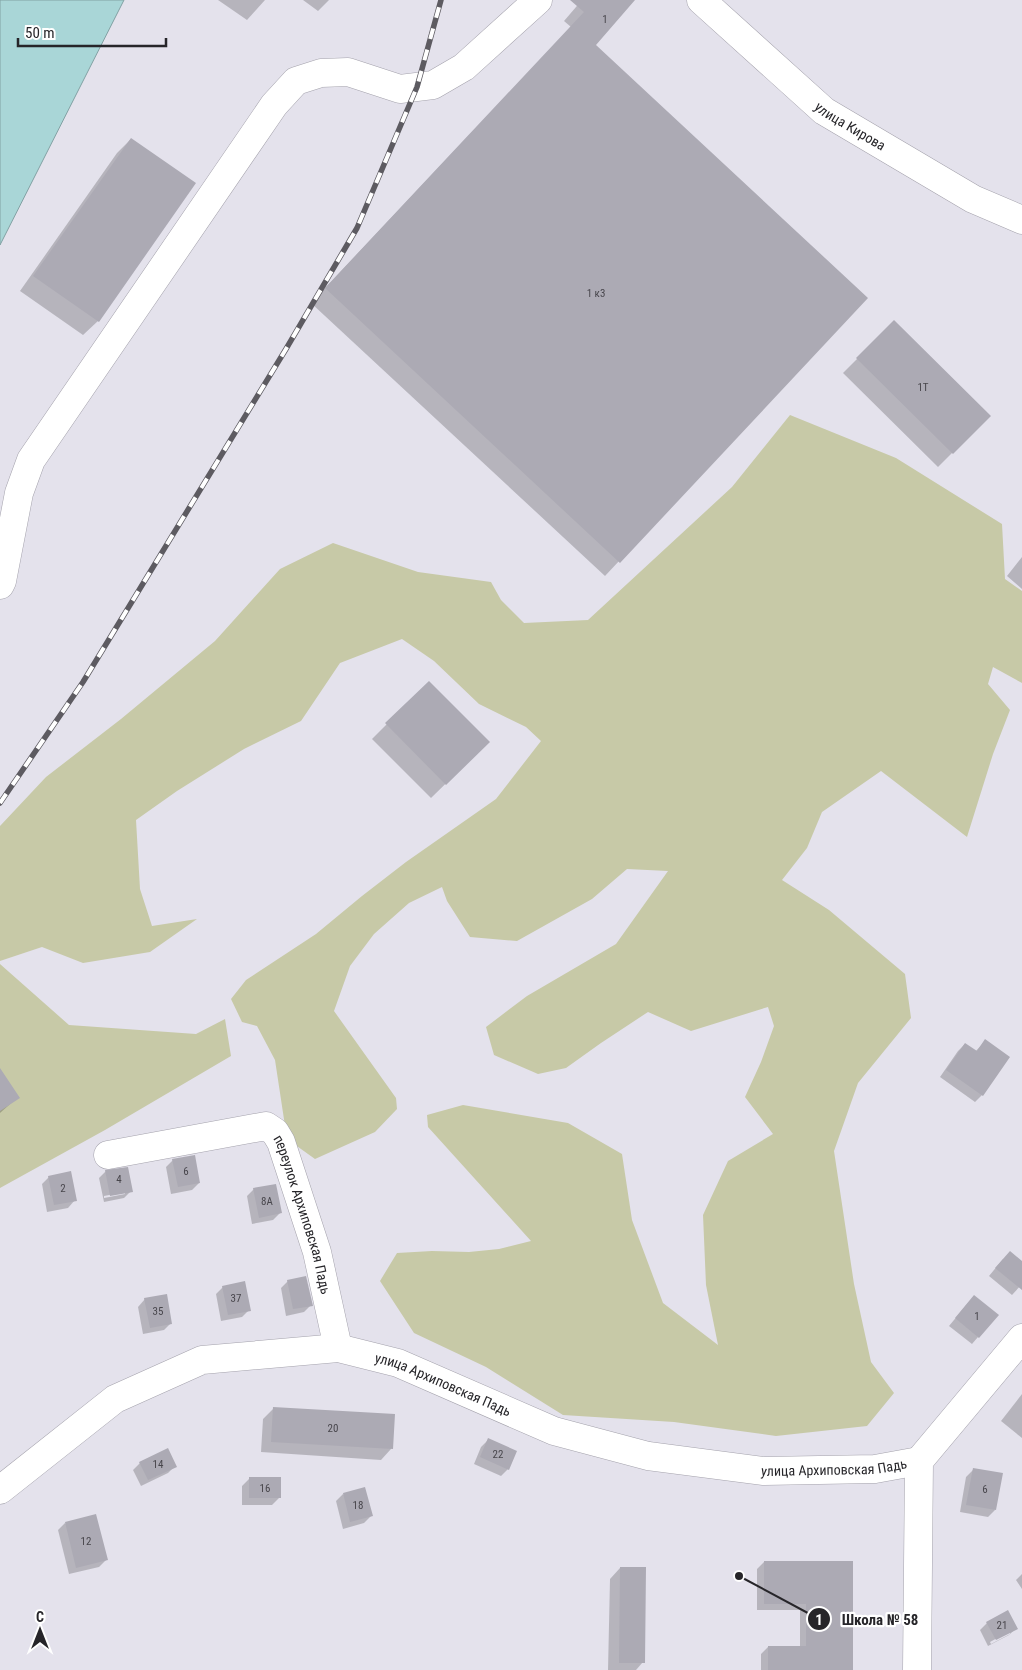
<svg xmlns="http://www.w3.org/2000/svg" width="1022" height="1670" viewBox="0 0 1022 1670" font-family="'Roboto Condensed',sans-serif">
	<rect width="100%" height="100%" fill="#e4e2ec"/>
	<path fill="#c7c9a7" d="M 790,415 L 896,458 L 1002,524 L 1005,579 L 1022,591 L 1022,683 L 993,667 L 988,684 L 1010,710 L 993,754 L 967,837 L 881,771 L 822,812 L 807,848 L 782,880 L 829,910 L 905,974 L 911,1018 L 858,1083 L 834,1151 L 854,1284 L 871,1362 L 894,1393 L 867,1426 L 776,1436 L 674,1422 L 563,1415 L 486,1367 L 414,1333 L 380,1281 L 397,1253 L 432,1251 L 469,1252 L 499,1249 L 531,1241 L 428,1127 L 427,1115 L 463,1105 L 568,1123 L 622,1154 L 632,1220 L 663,1303 L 718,1345 L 706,1285 L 703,1215 L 728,1161 L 773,1134 L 745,1097 L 761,1062 L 774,1026 L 768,1007 L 691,1031 L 648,1012 L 601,1043 L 566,1068 L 538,1074 L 494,1055 L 486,1027 L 527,996 L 616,944 L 668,871 L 627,869 L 592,899 L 517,941 L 470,937 L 447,901 L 442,887 L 409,903 L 374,934 L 350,966 L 334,1011 L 396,1098 L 397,1109 L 375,1132 L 315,1159 L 287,1139 L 275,1060 L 257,1026 L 242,1022 L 231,999 L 246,980 L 316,934 L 362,896 L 406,862 L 496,799 L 541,741 L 526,727 L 479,704 L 434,661 L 402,639 L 340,663 L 301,721 L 244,749 L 177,791 L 136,820 L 140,889 L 152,926 L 197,919 L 150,952 L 83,963 L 42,947 L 0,961 L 0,826 L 46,777 L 121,719 L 215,641 L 280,569 L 333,543 L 418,572 L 491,582 L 501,600 L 524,623 L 588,620 L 732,487 Z
		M 0,964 L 69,1025 L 196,1034 L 225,1019 L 231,1056 L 105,1130 L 0,1188 Z"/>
	<path fill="#a9d6d7" stroke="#82a1a3" d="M 0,0 L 124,0 L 0,245 Z"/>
	<path fill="#0003" fill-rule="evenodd" d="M 218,0 L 265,0 L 247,20 Z
		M 303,0 L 329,0 L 318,11 Z
		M 582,0 L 633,0 L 594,45 L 866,298 L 605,576 L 311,303 L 571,27 L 564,21 Z
		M 131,139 L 98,321 L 83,335 L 20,291 L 117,153 Z
		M 894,322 L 989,416 L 938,467 L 843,373 Z
		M 1022,557 L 1022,589 L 1007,576 Z
		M 429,682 L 474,756 L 431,798 L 372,739 Z
		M 985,1041 L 982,1095 L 975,1102 L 940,1077 L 958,1051 L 965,1044 L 975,1052 Z
		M 0,1072 L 18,1097 L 0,1113 Z
		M 173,1160 L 199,1183 L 192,1190 L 171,1194 L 166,1167 Z
		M 106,1171 L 131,1191 L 124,1198 L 104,1202 L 99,1178 ZM 125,1192 L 125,1194 L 104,1198 L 104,1196 Z
		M 49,1177 L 75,1200 L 68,1208 L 47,1212 L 42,1184 Z
		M 254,1189 L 280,1213 L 273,1220 L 252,1224 L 247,1196 Z
		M 1003,1259 L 1022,1262 L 1022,1284 L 1012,1295 L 989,1276 Z
		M 288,1281 L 311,1305 L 304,1312 L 286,1316 L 281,1288 Z
		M 223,1287 L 249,1310 L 242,1317 L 221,1321 L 216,1294 Z
		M 145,1299 L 171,1323 L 164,1330 L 143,1334 L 138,1307 Z
		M 968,1303 L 978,1337 L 972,1344 L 949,1326 Z
		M 1022,1394 L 1022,1438 L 1001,1421 Z
		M 274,1408 L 393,1416 L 391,1449 L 381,1460 L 261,1452 L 263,1419 Z
		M 488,1440 L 508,1469 L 501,1476 L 474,1464 L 481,1447 Z
		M 140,1463 L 175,1466 L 168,1473 L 141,1486 L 133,1470 Z
		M 973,1470 L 995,1510 L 988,1517 L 960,1512 L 966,1477 Z
		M 249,1479 L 280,1497 L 272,1505 L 242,1505 L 242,1486 Z
		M 343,1494 L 371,1516 L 364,1523 L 343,1529 L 336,1501 Z
		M 65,1523 L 106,1560 L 99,1567 L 69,1574 L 58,1530 Z
		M 764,1562 L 851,1562 L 851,1670 L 761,1670 L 761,1654 L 768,1647 L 800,1647 L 800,1610 L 757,1610 L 757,1569 Z
		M 620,1568 L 643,1662 L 636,1670 L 608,1670 L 610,1579 Z
		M 1022,1574 L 1022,1589 L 1016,1580 Z
		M 1007,1612 L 1016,1628 L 1009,1635 L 988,1646 L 980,1630 L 987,1623 ZM 1010,1631 L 1010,1634 L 991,1644 L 990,1642 Z"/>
	<path fill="#acaab4" d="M 570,0 L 635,0 L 596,45 L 868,298 L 620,563 L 325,288 L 584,12 Z
		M 131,138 L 196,183 L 99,322 L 33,276 Z
		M 894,320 L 991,416 L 953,454 L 856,358 Z
		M 429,681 L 490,742 L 446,785 L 385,723 Z
		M 985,1039 L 1010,1057 L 983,1096 L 946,1070 L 965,1043 L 977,1051 Z
		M 0,1068 L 20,1098 L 0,1111 Z
		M 195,1155 L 200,1183 L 178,1187 L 172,1159 Z
		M 128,1167 L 133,1192 L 110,1196 L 105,1170 Z
		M 71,1171 L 77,1201 L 54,1205 L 48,1176 Z
		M 276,1184 L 282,1213 L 259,1218 L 253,1188 Z
		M 1010,1251 L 1022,1261 L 1022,1290 L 995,1268 Z
		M 306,1276 L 313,1306 L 293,1309 L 287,1280 Z
		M 245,1281 L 251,1311 L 228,1315 L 222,1286 Z
		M 167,1294 L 172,1324 L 150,1328 L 144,1298 Z
		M 974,1295 L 999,1315 L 979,1338 L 955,1318 Z
		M 273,1407 L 395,1414 L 393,1449 L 271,1442 Z
		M 488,1438 L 517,1451 L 509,1470 L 480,1457 Z
		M 168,1448 L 177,1467 L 148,1480 L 139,1462 Z
		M 973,1468 L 1003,1473 L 996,1510 L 966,1505 Z
		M 249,1477 L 281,1477 L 281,1498 L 249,1498 Z
		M 365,1487 L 373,1516 L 350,1522 L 343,1493 Z
		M 96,1514 L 108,1560 L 76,1568 L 65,1522 Z
		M 764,1561 L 853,1561 L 853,1670 L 768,1670 L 768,1646 L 806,1646 L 806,1604 L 764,1604 Z
		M 620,1567 L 646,1567 L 645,1663 L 619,1663 Z
		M 1008,1610 L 1018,1629 L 996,1640 L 986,1622 Z"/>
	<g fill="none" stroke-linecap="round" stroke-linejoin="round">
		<defs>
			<g id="minor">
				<path id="s1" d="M 701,0 L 824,111 L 973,199 L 1022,220"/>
				<path d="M 0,585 L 2,581 L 19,493 L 31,460 L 274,105 L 296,81 L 321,73 L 348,72 L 400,89 L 433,85 L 464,67 L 538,0"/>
				<path id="s2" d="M 108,1155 L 266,1126 L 275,1132 L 281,1142 L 317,1252 L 338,1348"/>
				<path id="s3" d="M 0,1490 L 115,1399 L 202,1360 L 338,1348 L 398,1363 L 554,1431 L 648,1456 L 764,1471 L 875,1469 L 919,1461"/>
				<path d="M 917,1670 L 919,1461 L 1022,1338"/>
			</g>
		</defs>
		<use href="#minor" stroke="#a4a2ac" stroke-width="29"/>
		<use href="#minor" stroke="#fff" stroke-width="28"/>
		<defs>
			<path id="rail" d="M 0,803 L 83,682 L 286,349 L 357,228 L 417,87 L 441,0"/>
		</defs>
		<use href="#rail" stroke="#5d5b61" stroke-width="5.5"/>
		<use href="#rail" stroke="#fff" stroke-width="4" stroke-dasharray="11" stroke-linecap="butt"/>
	</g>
	<g text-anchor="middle" stroke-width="4.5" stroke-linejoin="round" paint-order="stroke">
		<g font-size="11" fill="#48464c">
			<text x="605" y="23">1</text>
			<text x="596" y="297">1 к3</text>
			<text x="923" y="391">1Т</text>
			<text x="186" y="1175">6</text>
			<text x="119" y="1183">4</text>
			<text x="63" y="1192">2</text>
			<text x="267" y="1205">8А</text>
			<text x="236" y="1302">37</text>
			<text x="158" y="1315">35</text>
			<text x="977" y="1320">1</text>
			<text x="333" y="1432">20</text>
			<text x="498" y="1458">22</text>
			<text x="158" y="1468">14</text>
			<text x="265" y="1492">16</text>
			<text x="985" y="1493">6</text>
			<text x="358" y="1509">18</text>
			<text x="86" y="1545">12</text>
			<text x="1002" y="1629">21</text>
		</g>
		<g font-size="14" fill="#262529" stroke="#fff">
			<text dy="5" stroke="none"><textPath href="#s1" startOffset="196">улица Кирова</textPath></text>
			<text dy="5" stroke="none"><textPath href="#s2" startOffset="259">переулок Архиповская Падь</textPath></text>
			<text dy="5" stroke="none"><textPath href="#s3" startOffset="490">улица Архиповская Падь</textPath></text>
			<text dy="5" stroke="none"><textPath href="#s3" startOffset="895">улица Архиповская Падь</textPath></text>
		</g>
	</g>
	<path fill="none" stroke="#262529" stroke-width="2" d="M739 1576L819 1619"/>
	<g fill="#262529" stroke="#fff" stroke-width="2">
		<circle cx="739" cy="1576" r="5"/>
		<circle cx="819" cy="1619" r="12"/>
	</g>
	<g font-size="15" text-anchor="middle" font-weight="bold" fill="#fff">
		<text x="819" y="1625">1</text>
	</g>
	<g font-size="15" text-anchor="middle" font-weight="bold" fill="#262529" stroke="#fff" stroke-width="4.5" stroke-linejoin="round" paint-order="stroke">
		<text x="880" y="1625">Школа № 58</text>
	</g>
	<g transform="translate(40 1630)" stroke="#ffffff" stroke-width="4" paint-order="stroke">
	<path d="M0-4L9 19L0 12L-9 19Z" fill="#262529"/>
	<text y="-8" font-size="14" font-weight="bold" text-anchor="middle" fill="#262529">С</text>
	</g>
	<path d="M18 38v8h148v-8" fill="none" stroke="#262529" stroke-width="2.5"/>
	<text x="25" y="38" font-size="15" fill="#262529" stroke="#ffffff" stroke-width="4" paint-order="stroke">50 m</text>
</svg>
